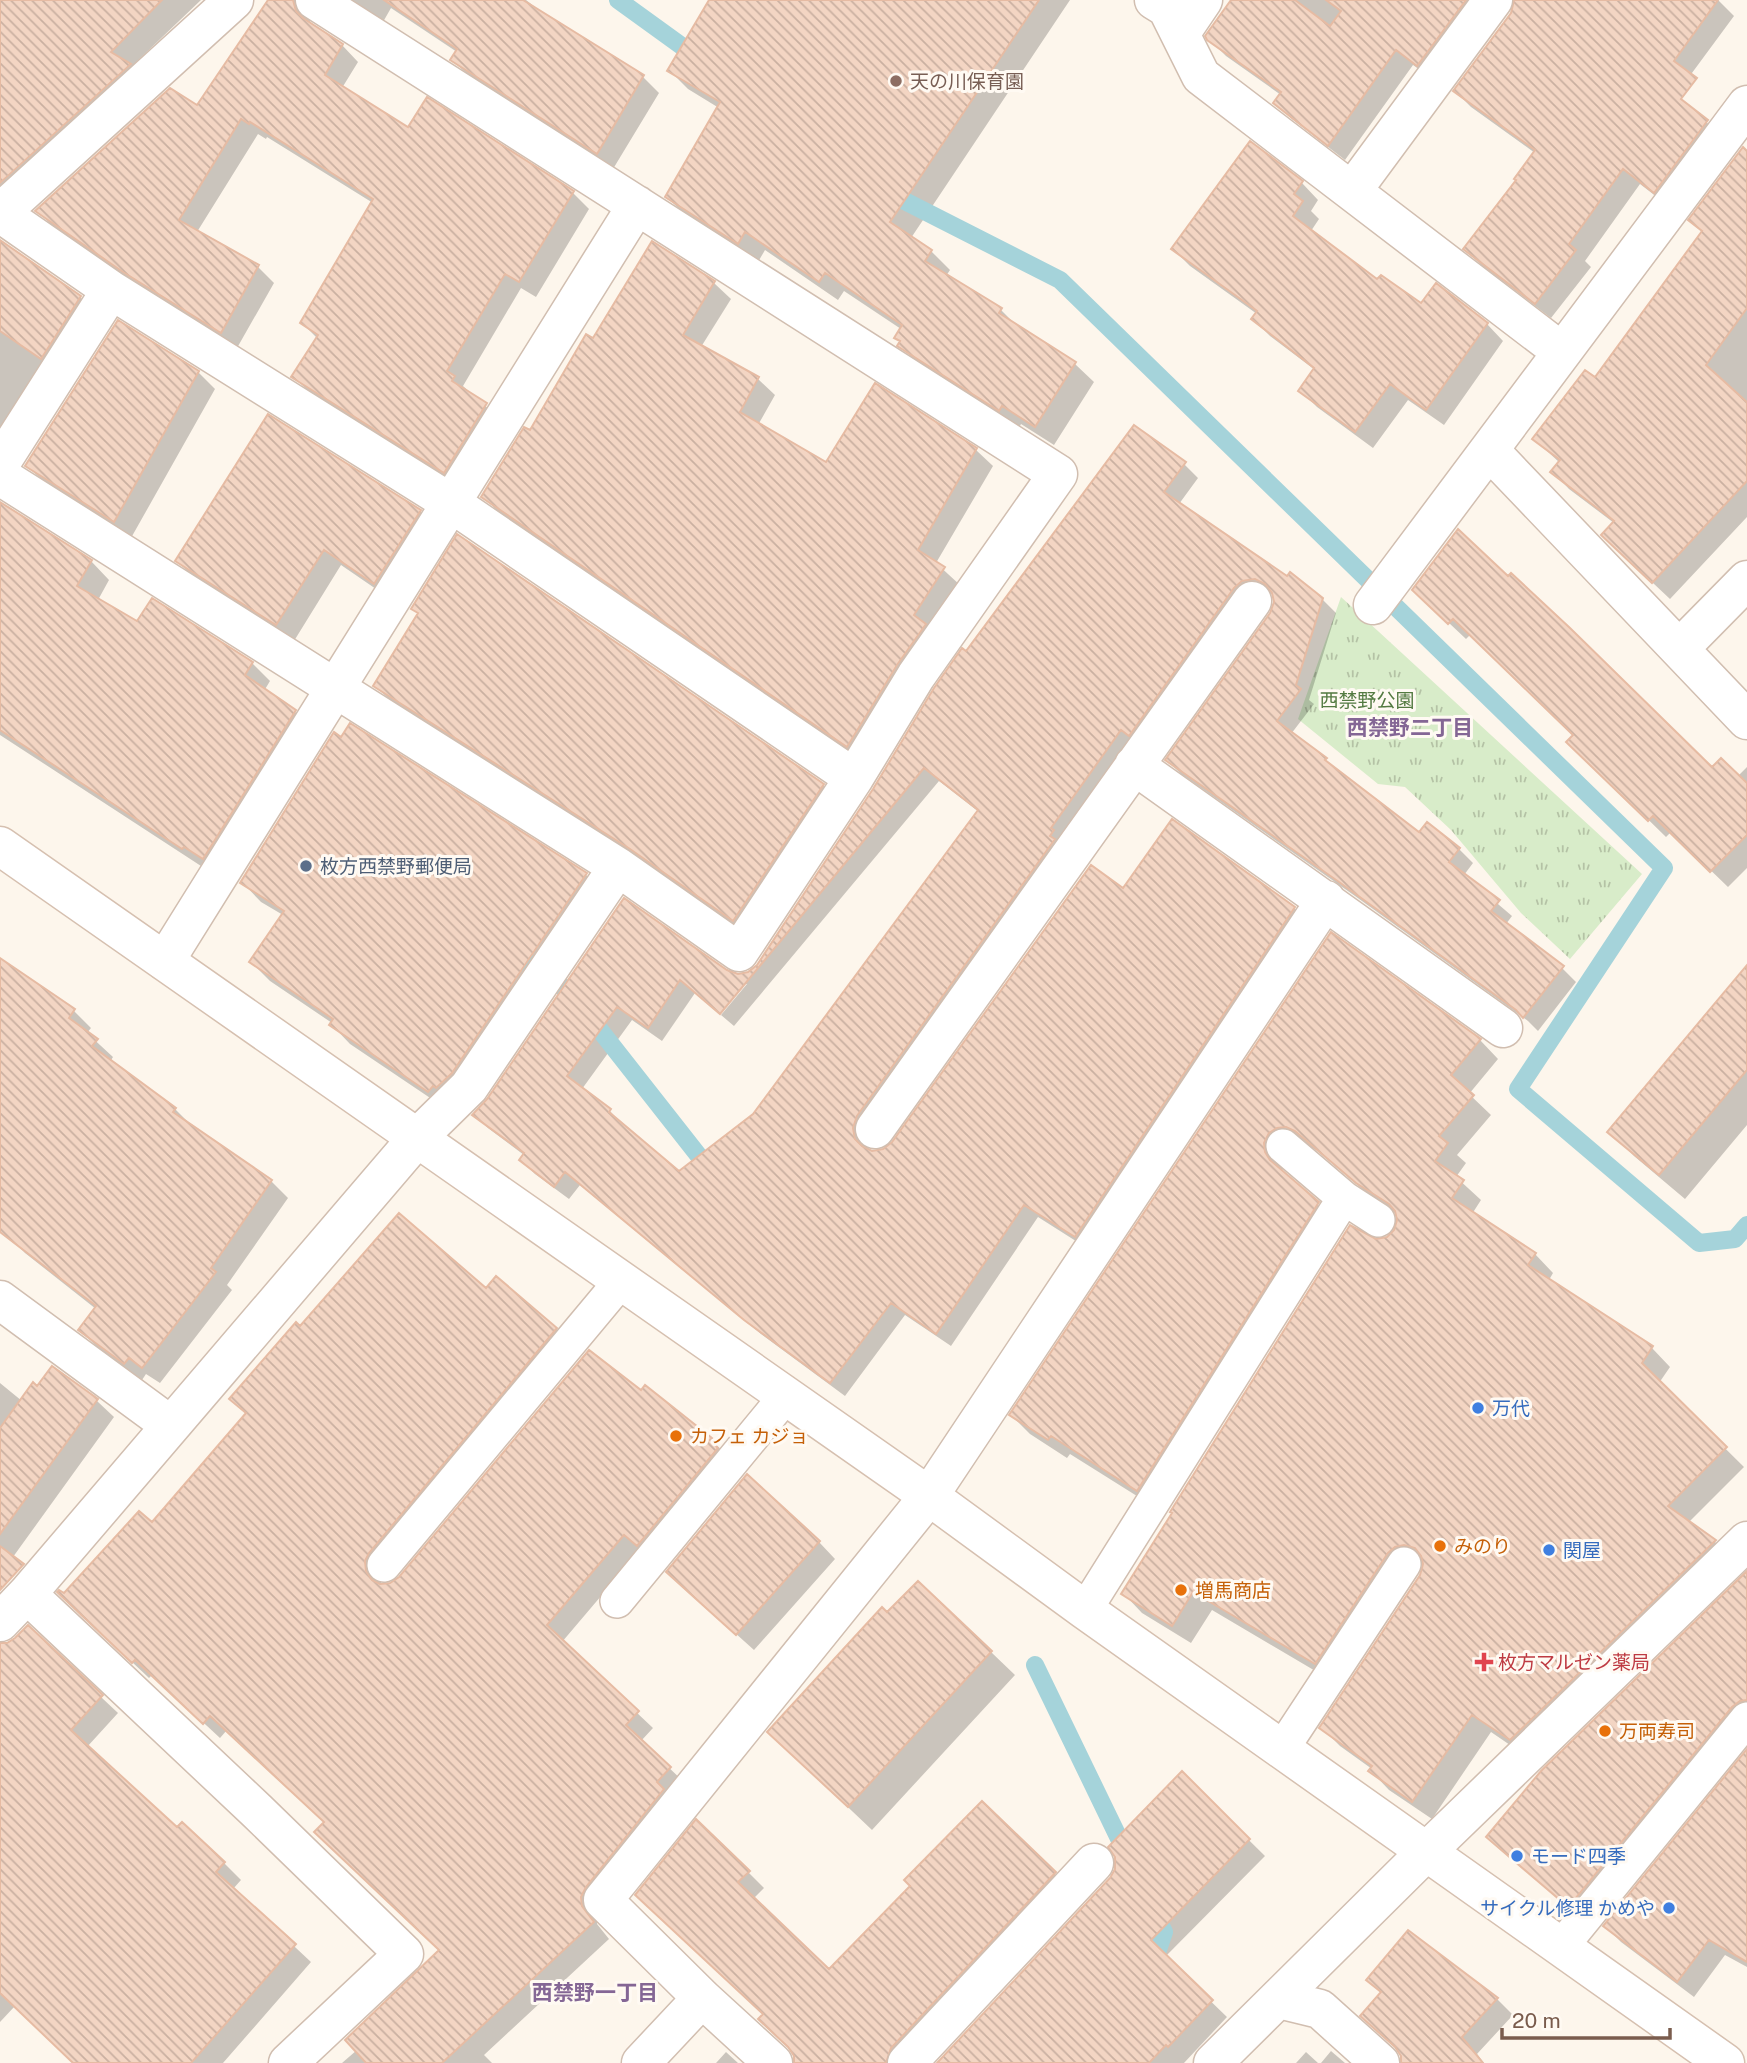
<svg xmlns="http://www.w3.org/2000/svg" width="1747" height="2063" viewBox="0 0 1747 2063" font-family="'Public Sans','Noto Sans JP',sans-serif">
	<defs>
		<pattern id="park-tufts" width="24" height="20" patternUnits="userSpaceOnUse" patternTransform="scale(1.75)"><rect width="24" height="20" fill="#d8ecc9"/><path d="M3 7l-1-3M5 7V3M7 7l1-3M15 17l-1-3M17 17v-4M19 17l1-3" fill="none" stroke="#b4c2a5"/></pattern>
		<pattern id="building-back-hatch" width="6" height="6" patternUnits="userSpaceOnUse" patternTransform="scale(1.75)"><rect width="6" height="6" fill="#f3d5c3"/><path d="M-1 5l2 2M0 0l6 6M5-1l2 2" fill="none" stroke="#cab0a1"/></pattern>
	</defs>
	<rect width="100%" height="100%" fill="#fdf6ec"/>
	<path fill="url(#park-tufts)" d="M 1341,597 L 1642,874 L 1570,959 L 1521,913 L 1451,830 L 1405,787 L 1378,784 L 1298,719 Z"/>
	<path fill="#0003" fill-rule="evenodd" d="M 15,0 L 201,0 L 131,67 L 148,83 L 0,222 L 0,32 Z
		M 270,0 L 317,0 L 309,17 L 311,25 L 342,45 L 358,62 L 342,88 L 409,130 L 573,193 L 589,209 L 536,297 L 521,288 L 463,386 L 502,421 L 461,488 L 310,393 L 294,377 L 318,339 L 302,323 L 373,203 L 267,137 L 266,139 L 258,134 L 197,232 L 258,267 L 274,283 L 237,348 L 141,288 L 53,227 L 38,211 L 197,108 Z
		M 349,0 L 526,0 L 549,18 L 643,77 L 659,93 L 613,169 L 469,76 L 452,60 L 457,52 L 391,8 L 383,22 Z
		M 711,0 L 1070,0 L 911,238 L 931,251 L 950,270 L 946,276 L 1001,310 L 1020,329 L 1075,364 L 1094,382 L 1054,445 L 1021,424 L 1019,428 L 918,364 L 900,345 L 901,343 L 896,337 L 901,329 L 844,291 L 838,300 L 765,250 L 758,262 L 686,216 L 667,197 L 719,108 L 688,89 L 669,70 Z
		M 1233,0 L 1495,0 L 1434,80 L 1413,65 L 1345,160 L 1292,119 L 1276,103 L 1281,95 L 1226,56 L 1209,39 Z
		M 1516,0 L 1718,0 L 1734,16 L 1630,157 L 1701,117 L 1723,138 L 1671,208 L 1640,184 L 1585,261 L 1591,267 L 1551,318 L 1481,265 L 1465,249 L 1518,181 L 1535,153 L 1471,107 L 1455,91 L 1512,13 Z
		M 1747,153 L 1747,517 L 1670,599 L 1620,552 L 1614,523 L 1569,489 L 1553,472 L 1560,463 L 1534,439 L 1595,380 L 1703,232 L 1691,220 Z
		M 1302,183 L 1318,200 L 1311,211 L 1319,219 L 1311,231 L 1378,282 L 1421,305 L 1487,324 L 1503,341 L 1444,425 L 1408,400 L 1373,448 L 1317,407 L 1300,390 L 1315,370 L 1270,336 L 1253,319 L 1257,314 L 1190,266 L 1173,249 Z
		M 0,242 L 80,297 L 98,315 L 0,469 Z
		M 653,244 L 714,283 L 731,299 L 701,347 L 758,379 L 775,395 L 758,425 L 827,465 L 875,385 L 976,450 L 993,466 L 936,563 L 960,585 L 864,762 L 499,513 L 483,496 L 594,340 Z
		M 198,372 L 215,389 L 131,538 L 44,482 L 27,466 Z
		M 1184,464 L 1198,478 L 1179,504 L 1322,599 L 1336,613 L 1309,700 L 1314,704 L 1291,734 L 1419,835 L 1459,849 L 1473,863 L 1464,875 L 1512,916 L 1506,924 L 1562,968 L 1576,982 L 1538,1031 L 1528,1021 L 1355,896 L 1181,774 L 1167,760 L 1272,614 L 1276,603 L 1274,594 L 1258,594 L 867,1141 L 868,1151 L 873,1153 L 885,1150 L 1123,890 L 1294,908 L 1308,922 L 1090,1250 L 1038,1217 L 951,1346 L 905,1315 L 845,1396 L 761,1334 L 580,1185 L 569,1199 L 535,1174 L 521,1160 L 524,1155 L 488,1128 L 475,1115 L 488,1100 L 624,900 L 726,972 L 738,976 L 749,974 L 758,966 L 966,653 ZM 939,781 L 979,812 L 754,1116 L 679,1173 L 623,1126 L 610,1111 L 582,1089 L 632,1020 L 662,1041 L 695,993 L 718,1013 L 742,984 L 747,984 L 721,1015 L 734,1026 Z
		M 0,504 L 91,561 L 109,580 L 98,600 L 137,624 L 252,663 L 270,681 L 264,691 L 295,712 L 313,730 L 222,876 L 202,864 L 201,866 L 0,735 Z
		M 420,511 L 437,528 L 392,600 L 341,565 L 294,641 L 194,578 L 177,561 Z
		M 1414,590 L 1712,770 L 1738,776 L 1747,767 L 1747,868 L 1728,887 L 1671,832 L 1666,837 L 1569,742 L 1575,735 L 1470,635 L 1466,639 Z
		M 413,608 L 823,785 L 839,802 L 750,936 L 648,865 L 392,702 L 375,686 L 419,615 Z
		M 351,726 L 586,875 L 605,894 L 448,1110 L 350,1044 L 331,1024 L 332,1023 L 270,981 L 251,962 L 283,915 L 261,902 L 242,882 Z
		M 1331,935 L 1480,1040 L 1498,1059 L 1469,1094 L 1491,1115 L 1457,1155 L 1466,1163 L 1456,1177 L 1481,1200 L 1472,1214 L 1535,1254 L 1553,1273 L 1549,1280 L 1652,1348 L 1670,1367 L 1659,1383 L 1744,1467 L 1688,1523 L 1715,1542 L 1734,1560 L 1529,1758 L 1491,1732 L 1432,1819 L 1389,1790 L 1371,1771 L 1372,1769 L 1340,1746 L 1321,1727 L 1422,1575 L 1426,1563 L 1414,1565 L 1334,1682 L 1212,1610 L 1191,1643 L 1142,1613 L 1124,1594 L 1376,1241 L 1387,1239 L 1396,1231 L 1398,1215 L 1376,1201 L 1316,1150 L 1306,1145 L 1282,1163 L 1283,1173 L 1336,1222 L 1156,1508 L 1070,1454 L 1067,1458 L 1030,1434 L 1011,1415 Z
		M 0,960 L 74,1011 L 91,1028 L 87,1033 L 113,1057 L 110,1062 L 175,1109 L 192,1126 L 271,1181 L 288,1198 L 227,1285 L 232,1290 L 160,1383 L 146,1374 L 142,1380 L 97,1347 L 80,1330 L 96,1309 L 25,1253 L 0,1227 Z
		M 1747,968 L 1747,1125 L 1685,1199 L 1634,1156 L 1610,1131 Z
		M 487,1291 L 556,1329 L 571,1345 L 381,1578 L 381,1585 L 391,1585 L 641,1392 L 711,1439 L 726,1455 L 641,1549 L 562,1642 L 653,1728 L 641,1741 L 686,1784 L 597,1913 L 597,1924 L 609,1939 L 484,2055 L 492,2063 L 342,2063 L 357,2050 L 441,1950 L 326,1822 L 227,1730 L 220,1738 L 152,1675 L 149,1678 L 79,1612 L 247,1414 L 231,1398 L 301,1329 Z
		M 53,1368 L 97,1401 L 114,1417 L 0,1575 L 0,1383 L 22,1401 L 38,1388 Z
		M 819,1542 L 835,1559 L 754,1650 L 685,1588 Z
		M 1747,1574 L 1747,1725 L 1585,1921 L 1488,1837 Z
		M 887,1615 L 991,1652 L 1015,1675 L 872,1830 L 793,1755 Z
		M 0,1685 L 101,1697 L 118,1713 L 87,1747 L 177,1830 L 182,1824 L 224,1863 L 241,1880 L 233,1889 L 311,1962 L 223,2063 L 75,2063 L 15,2006 L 0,2022 Z
		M 1747,1752 L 1747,1967 L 1725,1955 L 1694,1997 L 1621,1942 L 1605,1926 Z
		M 1182,1774 L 1265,1856 L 1165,1957 L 1227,2017 L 1184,2063 L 939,2063 L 1111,1879 Z
		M 982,1803 L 1070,1889 L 908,2063 L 796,2063 L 796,2057 L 765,2015 L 654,1910 L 748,1872 L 764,1888 L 753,1899 L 830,1972 L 912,1887 Z
		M 1368,1980 L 1497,1999 L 1513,2015 L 1477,2054 L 1484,2063 L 1403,2063 L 1382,1994 Z
		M 1331,2051 L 1345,2063 L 1321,2063 Z
		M 726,2052 L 738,2063 L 716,2063 Z
		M 1306,2052 L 1318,2063 L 1296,2063 Z"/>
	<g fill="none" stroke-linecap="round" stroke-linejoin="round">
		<path stroke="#a5d3da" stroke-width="18" d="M 618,0 L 701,60
			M 883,190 L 1060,280 L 1664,868 L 1518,1089 L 1699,1243 L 1735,1239 L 1747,1225
			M 507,949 L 570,992 L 713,1174
			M 1035,1665 L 1128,1857
			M 1151,1970 L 1164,1932 L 1152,1908"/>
	</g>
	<path fill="url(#building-back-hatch)" stroke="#e6bba3" stroke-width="2" fill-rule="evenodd" d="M 0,0 L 162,0 L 111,52 L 131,64 L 0,183 Z
		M 268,0 L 293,0 L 296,11 L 303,18 L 343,44 L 325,75 L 408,127 L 427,97 L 574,191 L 519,282 L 505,274 L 447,371 L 455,376 L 452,381 L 487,403 L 444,473 L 291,377 L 318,335 L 300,323 L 373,199 L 250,122 L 249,124 L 241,119 L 179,220 L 259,265 L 221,333 L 123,272 L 35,211 L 170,88 L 197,105 Z
		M 384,0 L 523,0 L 644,75 L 597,154 L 450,60 L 457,49 Z
		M 709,0 L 1039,0 L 890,222 L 932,250 L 925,261 L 1002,308 L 999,313 L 1076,362 L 1035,427 L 1002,406 L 999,411 L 897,346 L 900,341 L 894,338 L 902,325 L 825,273 L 819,282 L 745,232 L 738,244 L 665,197 L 720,102 L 667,71 Z
		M 1231,0 L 1295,0 L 1330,26 L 1341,11 L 1326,0 L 1466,0 L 1417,66 L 1396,50 L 1328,146 L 1273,103 L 1281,92 L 1207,40 L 1205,36 Z
		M 1514,0 L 1718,0 L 1674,61 L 1697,78 L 1681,99 L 1708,120 L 1654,193 L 1623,169 L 1569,244 L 1576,250 L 1535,304 L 1463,249 L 1516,180 L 1514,179 L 1535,150 L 1453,91 L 1511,13 Z
		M 1250,141 L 1303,181 L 1294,194 L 1303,201 L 1293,216 L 1377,279 L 1381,275 L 1421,303 L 1436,283 L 1488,323 L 1426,410 L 1390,384 L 1355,432 L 1298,391 L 1314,368 L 1251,319 L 1257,311 L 1171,249 Z
		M 1743,147 L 1747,151 L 1747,308 L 1706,365 L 1747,402 L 1747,481 L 1652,583 L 1601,535 L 1614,521 L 1550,472 L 1560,460 L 1532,439 L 1585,370 L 1595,377 L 1702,231 L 1688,220 Z
		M 0,240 L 81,296 L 41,359 L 0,331 Z
		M 652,241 L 715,281 L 683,335 L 759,377 L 740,412 L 826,462 L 875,383 L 977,448 L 918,550 L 945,567 L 914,615 L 926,624 L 897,665 L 847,747 L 481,497 L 524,427 L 530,430 L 586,334 L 593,338 Z
		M 118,320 L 199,371 L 114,522 L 25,466 Z
		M 268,414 L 421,510 L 374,584 L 324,550 L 276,625 L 175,561 Z
		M 1134,425 L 1186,462 L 1164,492 L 1287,576 L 1290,572 L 1323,598 L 1296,685 L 1301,689 L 1277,721 L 1327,758 L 1325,760 L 1419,832 L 1427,822 L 1460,848 L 1449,862 L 1500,900 L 1491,911 L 1564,966 L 1523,1018 L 1516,1010 L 1339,882 L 1165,760 L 1270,613 L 1274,602 L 1272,593 L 1265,584 L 1255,579 L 1242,581 L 1234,588 L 1129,736 L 1121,730 L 1051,828 L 1054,830 L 1050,836 L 1055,839 L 857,1116 L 853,1128 L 855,1139 L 862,1146 L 872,1151 L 883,1149 L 892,1142 L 1091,865 L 1123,888 L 1172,819 L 1295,907 L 1075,1237 L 1024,1205 L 936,1334 L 891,1303 L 830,1383 L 744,1320 L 565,1172 L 554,1187 L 519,1160 L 524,1153 L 472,1115 L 487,1099 L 624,898 L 727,970 L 738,974 L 748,972 L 757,965 L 873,789 L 934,688 L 962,648 L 966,651 ZM 924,768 L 978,810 L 753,1114 L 679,1171 L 609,1112 L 611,1109 L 567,1076 L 617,1007 L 648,1028 L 680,980 L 720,1014 Z
		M 0,502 L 92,560 L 77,586 L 137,621 L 152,598 L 253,662 L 245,675 L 296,710 L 203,859 L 184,847 L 182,849 L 0,730 Z
		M 1458,529 L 1508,576 L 1511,573 L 1570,628 L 1712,767 L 1721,758 L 1747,783 L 1747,835 L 1710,872 L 1653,816 L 1648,821 L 1566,742 L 1573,735 L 1453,619 L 1448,624 L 1412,590 Z
		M 457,534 L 824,784 L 733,921 L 630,849 L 373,686 L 418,613 L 411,609 Z
		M 350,723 L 587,873 L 452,1073 L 436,1088 L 433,1086 L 428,1092 L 329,1025 L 333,1019 L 249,962 L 284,911 L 240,883 L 332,735 L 334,732 L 341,737 Z
		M 1331,932 L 1481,1039 L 1451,1075 L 1474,1095 L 1439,1136 L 1448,1143 L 1435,1161 L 1464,1180 L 1452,1198 L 1536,1253 L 1528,1265 L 1653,1346 L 1642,1363 L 1727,1447 L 1668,1506 L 1716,1540 L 1510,1740 L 1472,1715 L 1412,1802 L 1368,1771 L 1372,1766 L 1319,1728 L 1420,1575 L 1423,1564 L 1421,1556 L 1415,1548 L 1404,1545 L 1395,1547 L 1388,1553 L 1315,1664 L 1193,1592 L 1172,1626 L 1121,1594 L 1172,1513 L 1170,1512 L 1350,1225 L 1376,1239 L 1387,1237 L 1394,1230 L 1397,1220 L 1395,1211 L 1389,1204 L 1356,1183 L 1295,1131 L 1286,1127 L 1277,1128 L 1269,1133 L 1264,1143 L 1265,1152 L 1270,1160 L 1319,1202 L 1137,1491 L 1051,1436 L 1048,1440 L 1009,1415 Z
		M 0,958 L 75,1009 L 69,1018 L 98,1039 L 92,1046 L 176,1108 L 173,1112 L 272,1180 L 211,1268 L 216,1272 L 142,1368 L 129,1358 L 124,1364 L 78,1330 L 96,1306 L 0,1232 Z
		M 1747,965 L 1747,1070 L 1659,1175 L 1607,1132 Z
		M 399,1213 L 486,1288 L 496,1276 L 557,1328 L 369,1553 L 365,1561 L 366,1571 L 372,1580 L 380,1584 L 390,1583 L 399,1577 L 589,1350 L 641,1390 L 645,1385 L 712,1438 L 710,1440 L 718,1448 L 637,1546 L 624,1535 L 547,1625 L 639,1711 L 626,1725 L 671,1767 L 657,1782 L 664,1789 L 586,1887 L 581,1897 L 582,1906 L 594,1922 L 442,2063 L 366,2063 L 345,2040 L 439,1950 L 314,1832 L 324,1822 L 210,1716 L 203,1724 L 135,1660 L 132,1663 L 57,1592 L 59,1590 L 64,1593 L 139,1511 L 152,1522 L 246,1413 L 229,1399 L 296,1322 L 300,1326 Z
		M 52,1366 L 98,1399 L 0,1534 L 0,1428 L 33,1382 L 37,1386 Z
		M 747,1474 L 820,1541 L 736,1635 L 666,1572 Z
		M 0,1546 L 24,1564 L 0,1590 Z
		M 1747,1571 L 1747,1700 L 1740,1701 L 1732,1707 L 1571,1904 L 1567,1906 L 1486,1837 L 1541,1771 Z
		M 918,1581 L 992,1651 L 848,1807 L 767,1732 L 882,1607 L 887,1612 Z
		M 28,1625 L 103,1695 L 71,1730 L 177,1827 L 182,1822 L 225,1862 L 216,1872 L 296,1944 L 191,2063 L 73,2063 L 0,1993 L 0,1643 L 7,1643 L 15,1638 Z
		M 1747,1749 L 1747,1962 L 1709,1940 L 1677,1982 L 1603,1926 Z
		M 1182,1771 L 1250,1839 L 1151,1940 L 1213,2000 L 1168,2047 L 1166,2045 L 1149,2063 L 937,2063 L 1110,1878 L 1115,1869 L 1115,1857 L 1108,1847 Z
		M 982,1801 L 1056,1872 L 891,2048 L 886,2063 L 794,2063 L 794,2056 L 788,2047 L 758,2019 L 763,2014 L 635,1895 L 696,1819 L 750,1871 L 738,1882 L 829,1969 L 910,1886 L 904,1880 Z
		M 1408,1930 L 1498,1998 L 1462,2037 L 1483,2063 L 1401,2063 L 1401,2056 L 1395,2047 L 1360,2016 L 1381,1992 L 1366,1980 Z"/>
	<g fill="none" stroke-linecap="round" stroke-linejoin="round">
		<defs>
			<path id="lane" d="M 1283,1146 L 1344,1198 L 1378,1220
				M 384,1565 L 621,1281
				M 617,1601 L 785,1397
				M 1085,1610 L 1344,1198
				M 1282,1749 L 1404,1564
				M 1561,1947 L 1747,1719"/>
			<path id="street" d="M 1154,0 L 1167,8 L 1201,76 L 1562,352
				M 1180,34 L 1203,0
				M 1352,191 L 1493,0
				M 0,213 L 111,290 L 451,503 L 854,778
				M 0,213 L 234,0
				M 1489,450 L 1747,720
				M 0,464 L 111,290
				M 0,476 L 618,867 L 739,952 L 854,778 L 916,676 L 1058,474 L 315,0
				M 1373,605 L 1747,105
				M 1680,648 L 1747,580
				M 1134,765 L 1503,1028
				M 165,961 L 637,205
				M 875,1129 L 1252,601
				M 0,1300 L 170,1425
				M 27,1594 L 257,1811 L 404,1954 L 288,2063
				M 0,1622 L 27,1594 L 418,1137 L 469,1087 L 618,867
				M 1279,1999 L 1320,2009 L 1380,2063
				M 641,2063 L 702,1998
				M 773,2063 L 702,1998 L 603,1900 L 929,1496 L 1326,900
				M 907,2063 L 1094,1863
				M 1213,2063 L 1426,1852 L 1747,1541"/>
			<path id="secondary" d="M 0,846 L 929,1496 L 1085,1610 L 1725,2063"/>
		</defs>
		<use href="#lane" stroke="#d1beb0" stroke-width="36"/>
		<use href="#street" stroke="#d1beb0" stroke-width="41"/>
		<use href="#secondary" stroke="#d6c0b0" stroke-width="41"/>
		<use href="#lane" stroke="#fff" stroke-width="33"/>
		<use href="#street" stroke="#fff" stroke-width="38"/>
		<use href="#secondary" stroke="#fff" stroke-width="38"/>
	</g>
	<circle fill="#8d6e63" stroke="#fffaf3" stroke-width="2.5" cx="896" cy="81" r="7"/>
	<circle fill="#5c6f8a" stroke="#fffaf3" stroke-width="2.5" cx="306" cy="866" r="7"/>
	<g fill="#3f7fe0" stroke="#fffaf3" stroke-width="2.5">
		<circle cx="1478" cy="1408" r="7"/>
		<circle cx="1549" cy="1550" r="7"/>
		<circle cx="1517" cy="1856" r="7"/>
		<circle cx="1669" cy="1908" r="7"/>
	</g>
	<g fill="#e8710a" stroke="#fffaf3" stroke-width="2.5">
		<circle cx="676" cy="1436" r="7"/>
		<circle cx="1440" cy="1546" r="7"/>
		<circle cx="1181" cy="1590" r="7"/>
		<circle cx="1605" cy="1731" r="7"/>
	</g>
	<path fill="#e0444e" stroke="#fffaf3" stroke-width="2.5" d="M1480.5 1651.5h7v7h7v7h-7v7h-7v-7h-7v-7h7z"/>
	<g text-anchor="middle" stroke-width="6" stroke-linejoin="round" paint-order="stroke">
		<g font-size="19" fill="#785e54" stroke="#fffaf3" text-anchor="start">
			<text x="910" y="88">天の川保育園</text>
		</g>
		<g font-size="19" fill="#537a41" stroke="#fffaf3">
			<text x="1367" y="707">西禁野公園</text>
		</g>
		<g font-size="19" fill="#4e5e75" stroke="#fffaf3" text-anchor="start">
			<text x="320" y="873">枚方西禁野郵便局</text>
		</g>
		<g font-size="19" fill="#366cbe" stroke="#fffaf3" text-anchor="start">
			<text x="1492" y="1415">万代</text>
			<text x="1563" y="1557">関屋</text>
			<text x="1531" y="1863">モード四季</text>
			<text x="1655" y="1915" text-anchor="end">サイクル修理 かめや</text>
		</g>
		<g font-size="19" fill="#c56008" stroke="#fffaf3" text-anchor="start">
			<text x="690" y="1443">カフェ カジョ</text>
			<text x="1454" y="1553">みのり</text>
			<text x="1195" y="1597">増馬商店</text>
			<text x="1619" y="1738">万両寿司</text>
		</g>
		<g font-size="19" fill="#be3a42" stroke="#fffaf3" text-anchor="start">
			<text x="1498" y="1669">枚方マルゼン薬局</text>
		</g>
		<g font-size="21" font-weight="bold" fill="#846695" stroke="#fffaf3">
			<text x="1410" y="735">西禁野二丁目</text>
			<text x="595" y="2000">西禁野一丁目</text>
		</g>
	</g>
	<path d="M1502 2028v10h168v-10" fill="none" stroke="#7a5c4d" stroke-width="3.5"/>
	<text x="1512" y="2028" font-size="21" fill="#7a5c4d" stroke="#fffaf3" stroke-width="5" paint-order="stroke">20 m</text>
</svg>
